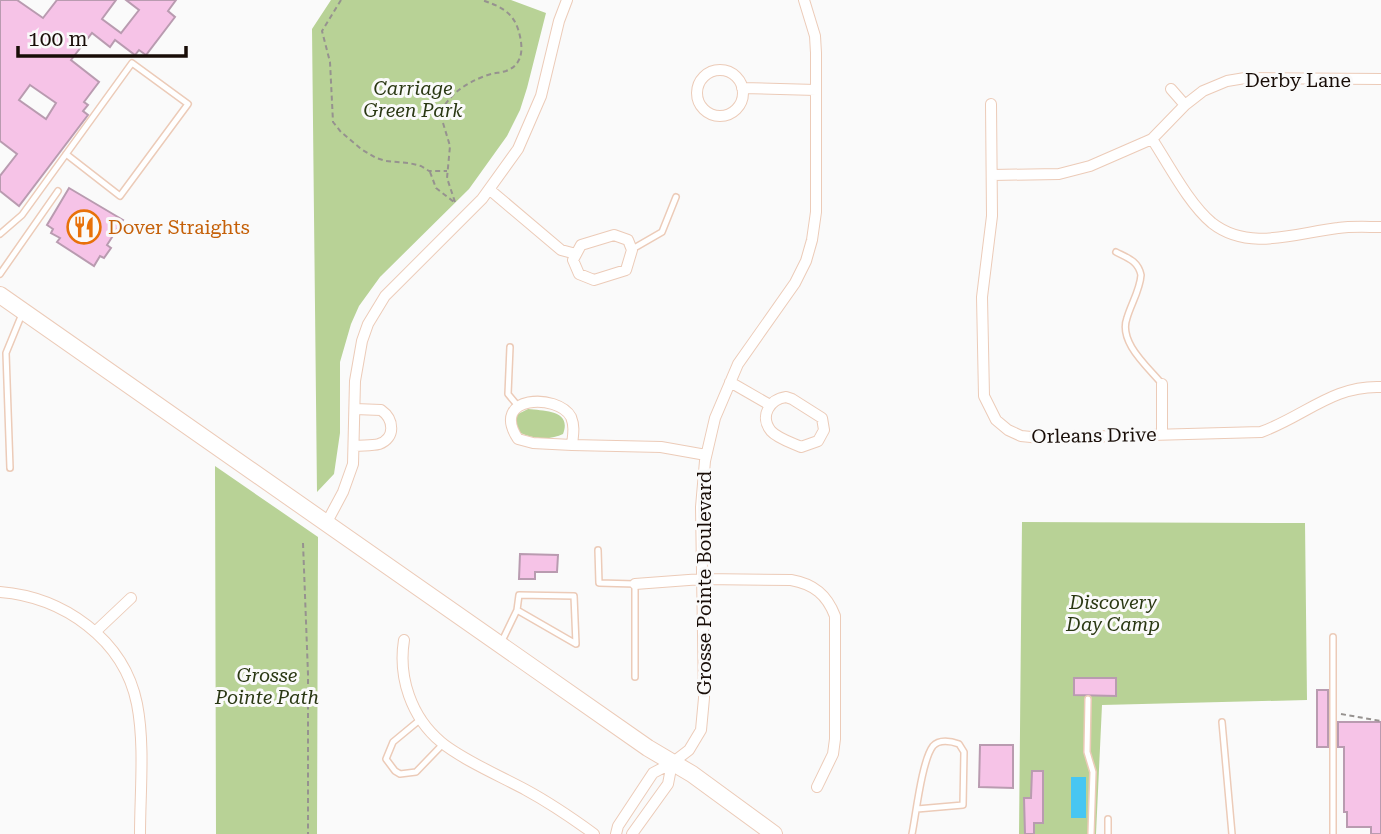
<svg xmlns="http://www.w3.org/2000/svg" width="1381" height="834" viewBox="0 0 1381 834" font-family="'Roboto Serif',serif">
	<rect width="100%" height="100%" fill="#fafafa"/>
	<path fill="#b8d296" d="M 331,0 L 511,0 L 546,13 L 527,88 L 520,110 L 507,136 L 469,189 L 380,277 L 359,306 L 351,324 L 340,362 L 340,433 L 334,474 L 317,492 L 312,29 Z
		M 528,409 C 545,411 572,410 563,434 C 550,441 526,439 515,429 L 516,415 Z
		M 215,466 L 318,537 L 317,834 L 216,834 Z
		M 1022,522 L 1305,523 L 1307,700 L 1102,705 L 1096,834 L 1019,834 Z"/>
	<path fill="#47c6f2" d="M 1071,777 L 1086,777 L 1086,818 L 1071,818 Z"/>
	<path fill="#f6c3e7" stroke="#b99bb0" stroke-width="2" fill-rule="evenodd" d="M 0,0 L 17,0 L 43,18 L 57,0 L 116,0 L 102,19 L 121,33 L 139,10 L 126,0 L 176,0 L 168,11 L 175,17 L 146,55 L 139,50 L 135,55 L 115,40 L 110,47 L 92,33 L 71,60 L 99,82 L 84,102 L 88,105 L 83,111 L 88,115 L 19,206 L 0,191 L 0,176 L 17,154 L 0,141 ZM 30,85 L 56,103 L 46,119 L 19,100 Z
		M 69,188 L 123,220 L 107,245 L 111,248 L 104,258 L 100,256 L 94,266 L 57,242 L 60,238 L 51,233 L 53,229 L 47,225 Z
		M 520,554 L 558,555 L 557,572 L 535,572 L 535,579 L 519,579 Z
		M 1074,678 L 1116,678 L 1116,696 L 1074,695 Z
		M 1317,690 L 1328,690 L 1328,747 L 1317,747 Z
		M 1338,722 L 1381,722 L 1381,834 L 1371,834 L 1371,827 L 1347,827 L 1347,812 L 1344,812 L 1344,747 L 1338,747 Z
		M 980,745 L 1013,745 L 1013,788 L 979,787 Z
		M 1032,771 L 1043,771 L 1043,823 L 1034,823 L 1034,834 L 1025,834 L 1024,798 L 1031,798 Z"/>
	<g fill="none" stroke-linecap="round" stroke-linejoin="round">
		<defs>
			<path id="lane" d="M 0,234 L 22,215 L 132,63 L 188,104 L 120,196 L 66,154
				M 631,247 L 636,247 L 662,232 L 676,197
				M 1116,252 C 1128,258 1138,261 1141,275 C 1140,290 1131,304 1127,318 C 1118,342 1148,367 1162,384
				M 0,274 L 58,191
				M 510,347 L 508,394 L 518,406
				M 10,468 L 6,353 L 22,314
				M 598,550 L 599,583 L 635,584 L 635,677
				M 502,641 L 517,610 L 519,595 L 574,596 L 576,644 L 517,610
				M 1088,699 L 1087,752 L 1093,772 L 1091,834
				M 422,718 L 393,742 L 386,759 L 395,771 L 400,774 L 416,772 L 443,744
				M 1222,722 L 1232,834
				M 912,834 C 916,814 922,760 933,746 C 939,739 951,741 959,744 L 964,752 L 963,805 L 917,809
				M 1108,834 L 1108,819
				M 1333,834 L 1333,637"/>
			<path id="street" d="M697 93a23 23 0 1 1 46 0a23 23 0 1 1-46 0Z
				M 742,88 L 816,90
				M 1171,89 L 1185,105
				M 991,104 L 992,216 L 982,297 L 984,396 L 996,420 L 1008,430 L 1021,436 L 1041,438 L 1261,432 C 1305,416 1333,385 1381,387
				M 1152,139 C 1169,165 1189,204 1212,223 C 1249,252 1296,233 1338,228 C 1352,226 1367,227 1381,227
				M 992,175 L 1059,174 L 1090,166 L 1152,139 L 1185,105 L 1203,91 L 1227,81 L 1245,78 L 1381,79
				M 490,190 L 561,250 L 576,254
				M 614,235 L 628,240 L 632,250 L 626,270 L 594,280 L 579,274 L 573,260 L 581,245 Z
				M 730,382 L 770,405
				M 786,397 L 792,399 L 822,418 L 824,430 L 818,441 L 801,447 C 792,443 777,438 771,431 C 759,416 770,399 786,397 Z
				M 355,409 L 381,410 C 394,419 396,438 379,444 C 372,446 362,445 355,446
				M 1162,434 L 1162,384
				M 572,445 L 533,443 L 518,439 C 489,395 558,393 571,417 C 575,427 573,435 572,445 L 661,447 L 706,455
				M 327,522 L 343,492 L 353,464 L 355,381 L 362,341 L 368,324 L 385,296 L 482,199 L 518,149 L 541,96 L 559,21 L 567,0
				M 635,584 L 702,579 L 791,580 C 814,584 827,595 835,616 L 835,739 L 833,754 L 817,787
				M 0,592 C 63,597 124,639 137,704 C 145,745 140,792 140,834
				M 95,632 L 131,598
				M 404,640 C 398,677 411,717 441,742 C 461,759 502,777 526,790 C 550,803 572,818 594,834
				M 616,834 L 618,826 L 653,773 L 672,763 L 689,750 L 701,730 L 704,698 L 701,507 L 705,461 L 715,418 L 738,364 L 795,283 L 806,261 L 812,240 L 816,212 L 816,53 L 815,36 L 804,0
				M 632,834 L 668,784 L 672,763"/>
			<path id="primary" d="M 0,295 L 648,748 L 692,774 L 774,834"/>
		</defs>
		<use href="#lane" stroke="#eccbb8" stroke-width="8"/>
		<use href="#street" stroke="#eccbb8" stroke-width="12"/>
		<use href="#primary" stroke="#eccbb8" stroke-width="18"/>
		<path stroke="#96928f" stroke-width="2" stroke-dasharray="5 3.5" stroke-linecap="butt" d="M 341,0 L 322,31 L 330,62 L 333,122 L 341,132 L 361,149 L 376,158 L 386,161 L 409,163 L 421,166 L 429,171 L 447,171
			M 430,172 L 436,188 L 454,202
			M 455,202 L 447,178 L 450,146 L 440,113 C 450,94 464,84 485,76 C 492,73 499,73 506,71 C 525,64 523,45 518,29 C 512,11 499,6 482,0
			M 303,543 L 308,674 L 308,834
			M 1341,714 L 1381,721"/>
		<use href="#lane" stroke="#fff" stroke-width="5"/>
		<use href="#street" stroke="#fff" stroke-width="10"/>
		<use href="#primary" stroke="#fff" stroke-width="16"/>
	</g>
	<defs>
		<symbol id="restaurant-ring" viewBox="-11 -11 22 22"><circle r="9.5" fill="#fafafa" stroke="#e8710a" stroke-width="1.5"/><path d="M-5-6h1v4h1v-4h1v4h1v-4h1v5L-1.5 .5V6h-2V.5L-5-1ZM5-6V6H3V1.5H1.5Q1.5-4 5-6Z" fill="#e8710a"/></symbol>
	</defs>
	<g fill-rule="evenodd">
		<use href="#restaurant-ring" x="65" y="208" width="38" height="38"/>
	</g>
	<g text-anchor="middle" stroke-width="6" stroke-linejoin="round" paint-order="stroke">
		<g font-size="19" fill="#180d07" stroke="#fafafa">
			<text x="1298" y="87">Derby Lane</text>
			<text transform="translate(1094 435) rotate(-1)" y="7">Orleans Drive</text>
			<text transform="translate(704 583) rotate(-90)" y="7">Grosse Pointe Boulevard</text>
		</g>
		<g font-size="19" font-style="italic" fill="#2a3813" stroke="#fafafa">
			<text x="413" y="95">Carriage<tspan x="413" dy="22">Green Park</tspan></text>
			<text x="1113" y="609">Discovery<tspan x="1113" dy="22">Day Camp</tspan></text>
			<text x="267" y="682">Grosse<tspan x="267" dy="22">Pointe Path</tspan></text>
		</g>
		<g font-size="19" fill="#c56008" stroke="#fafafa" text-anchor="start">
			<text x="108" y="234">Dover Straights</text>
		</g>
	</g>
	<path d="M18 46v10h168v-10" fill="none" stroke="#180d07" stroke-width="3.5"/>
	<text x="28" y="46" font-size="21" fill="#180d07" stroke="#fafafa" stroke-width="5" paint-order="stroke">100 m</text>
</svg>
